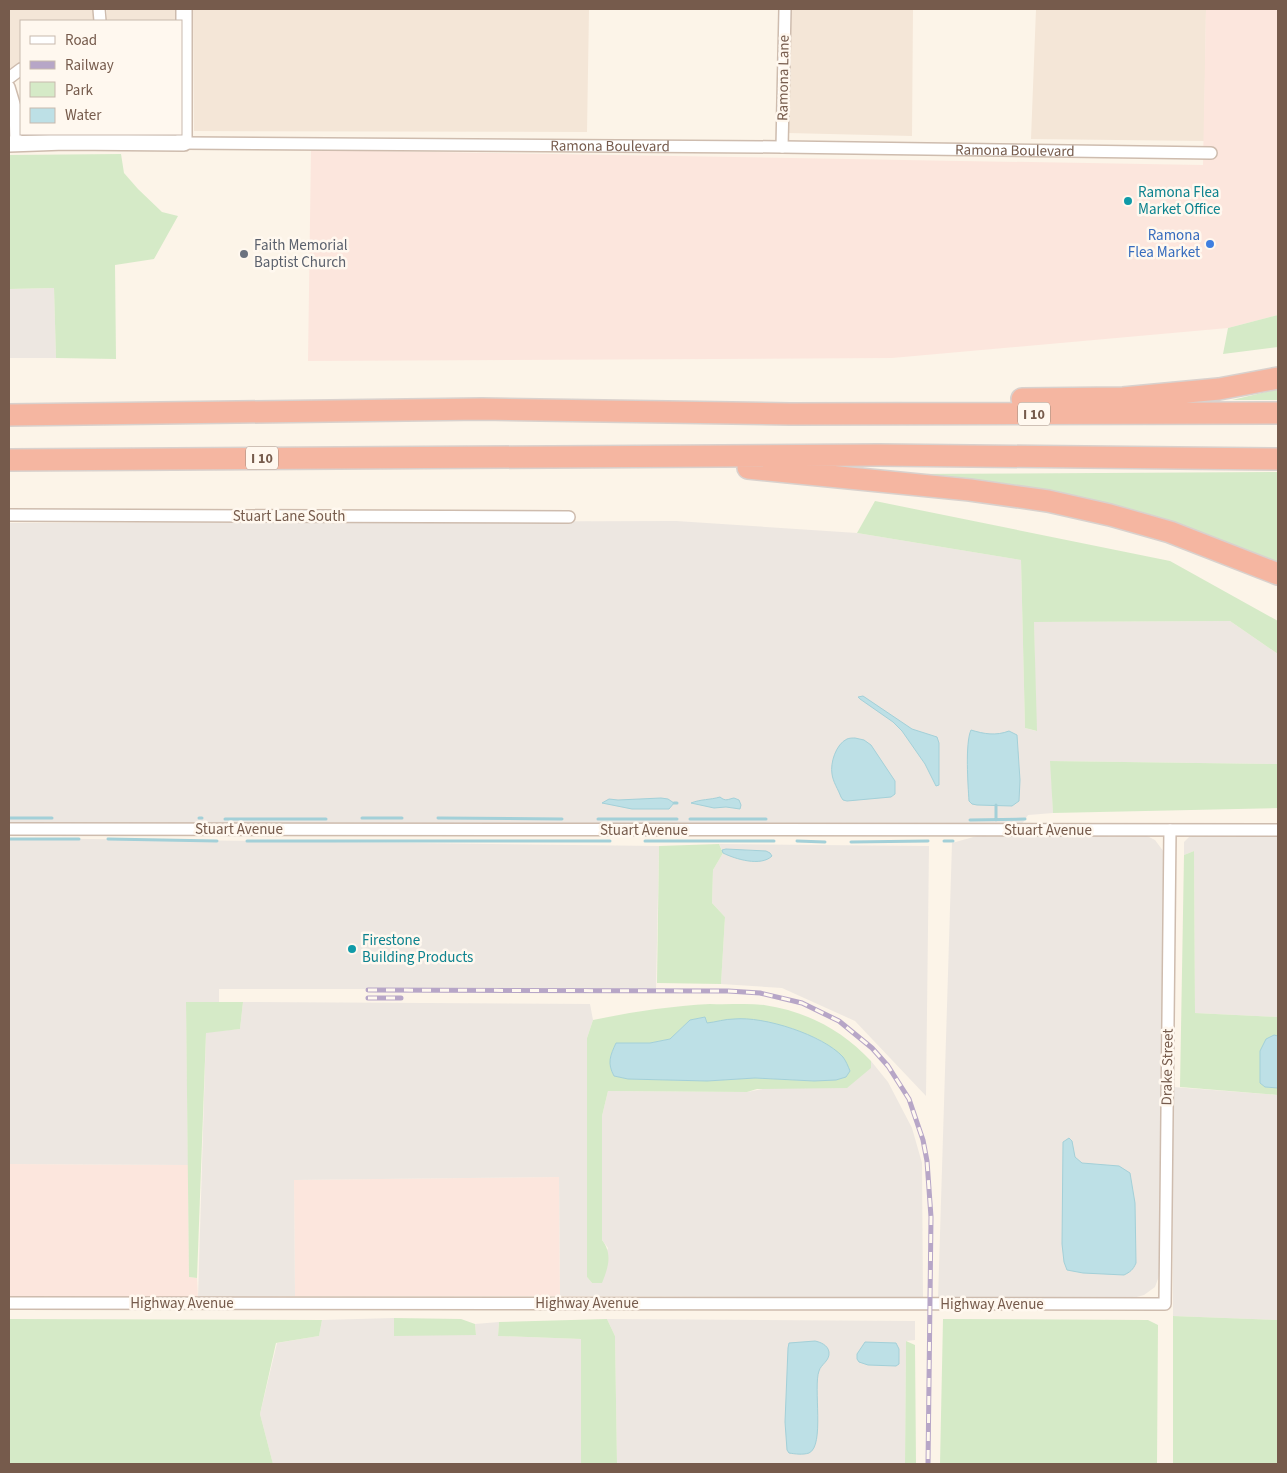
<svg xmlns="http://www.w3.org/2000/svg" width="1287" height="1473" viewBox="0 0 1287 1473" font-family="'Source Sans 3',sans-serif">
	<rect width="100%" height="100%" fill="#fcf4e8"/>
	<path fill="#f4e6d7" d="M 9,9 L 93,9 L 93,21 L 21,21 L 21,62 L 12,68 L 9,68 Z
		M 107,9 L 177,9 L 177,21 L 107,21 Z
		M 193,9 L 589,9 L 587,132 L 194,131 Z
		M 789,9 L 913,9 L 912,136 L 788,133 Z
		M 1036,9 L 1206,9 L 1204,141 L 1031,139 Z"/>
	<path fill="#fce6dd" d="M 1206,9 L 1278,9 L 1278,315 L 1228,328 L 892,358 L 308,361 L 311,150 L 1203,165 Z
		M 9,1164 L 188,1165 L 189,1277 L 197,1278 L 198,1297 L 9,1297 Z
		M 559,1177 L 560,1296 L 295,1296 L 294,1180 Z"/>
	<path fill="#ede7e1" d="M 54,288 L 56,358 L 9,358 L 9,289 Z
		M 676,521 L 857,533 L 1021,560 L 1025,728 L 1036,731 L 1034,622 L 1230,621 L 1278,654 L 1278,764 L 1051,761 L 1053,813 L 1028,815 L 1022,824 L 9,823 L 9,523 Z
		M 977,836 L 1147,836 L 1155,840 L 1164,852 L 1159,1276 L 1155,1287 L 1144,1295 L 1129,1299 L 938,1299 L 952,843 Z
		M 1190,836 L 1278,836 L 1278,1017 L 1195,1013 L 1194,851 L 1184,855 L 1184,842 Z
		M 9,838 L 659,846 L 656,989 L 219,989 L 219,1002 L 186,1002 L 188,1165 L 9,1164 Z
		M 719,844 L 929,846 L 926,1096 L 855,1021 L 782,988 L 721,984 L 725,917 L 712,903 L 713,870 L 723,853 L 730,856 L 758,850 L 722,850 Z
		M 243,1002 L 590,1004 L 593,1020 L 587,1038 L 587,1277 L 592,1283 L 608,1248 L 602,1240 L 602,1116 L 608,1091 L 747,1092 L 871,1068 L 871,1061 L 888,1082 L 912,1128 L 922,1163 L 923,1298 L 560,1296 L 559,1177 L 294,1180 L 295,1296 L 198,1297 L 206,1032 L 240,1029 Z
		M 1173,1087 L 1278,1095 L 1278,1320 L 1173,1316 Z
		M 394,1318 L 394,1335 L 476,1335 L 475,1324 L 499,1322 L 498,1336 L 581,1339 L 581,1464 L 273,1464 L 260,1414 L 277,1343 L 319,1336 L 322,1320 Z
		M 607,1319 L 915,1321 L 915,1340 L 906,1341 L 905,1464 L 617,1464 L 615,1336 Z"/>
	<path fill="#d5eac7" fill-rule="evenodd" d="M 121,154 L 124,173 L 138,189 L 162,212 L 178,216 L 154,259 L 115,265 L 116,359 L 56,358 L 54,288 L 9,289 L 9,155 Z
		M 1278,315 L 1278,347 L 1223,354 L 1228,328 Z
		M 1278,389 L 1278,400 L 1232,400 Z
		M 1278,472 L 1278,565 L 908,474 Z
		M 875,501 L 1170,561 L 1278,621 L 1278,654 L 1230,621 L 1034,622 L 1037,731 L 1025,728 L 1021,560 L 857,533 Z
		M 1050,761 L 1278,764 L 1278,808 L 1053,813 Z
		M 719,844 L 723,853 L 713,870 L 712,903 L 725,917 L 721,984 L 657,983 L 659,846 Z
		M 1194,851 L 1195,1013 L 1278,1017 L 1278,1036 L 1274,1035 L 1265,1087 L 1278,1088 L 1278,1095 L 1180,1087 L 1184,855 Z
		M 186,1002 L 243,1002 L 240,1029 L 206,1033 L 197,1278 L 189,1277 Z
		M 710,1004 C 728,1005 746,1003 764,1005 C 806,1011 842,1030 871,1061 L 871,1068 L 847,1088 L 757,1089 L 747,1092 L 608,1091 L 602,1116 L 602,1240 C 613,1254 608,1268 602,1283 L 592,1283 L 587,1277 L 587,1038 L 593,1020 C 632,1012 670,1006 710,1004 ZM 705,1017 L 707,1023 L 788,1027 L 818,1039 L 834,1049 L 850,1071 L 846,1077 L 836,1080 L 814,1081 L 755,1078 L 707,1081 L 629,1079 L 614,1076 C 607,1063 610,1056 616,1043 L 650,1043 L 670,1039 L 690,1020 Z
		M 1173,1316 L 1278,1320 L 1278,1464 L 1173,1464 Z
		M 394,1318 L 461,1319 L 475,1324 L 476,1335 L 394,1336 Z
		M 9,1319 L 322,1320 L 319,1336 L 276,1343 L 260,1414 L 273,1464 L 9,1464 Z
		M 607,1319 L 615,1336 L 617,1464 L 581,1464 L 581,1339 L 498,1336 L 499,1322 Z
		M 943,1319 L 1148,1320 L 1158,1325 L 1157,1464 L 940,1464 Z
		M 906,1341 L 915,1345 L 916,1464 L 905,1464 Z"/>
	<path fill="#bde0e6" stroke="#a3d0d8" d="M 863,696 L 912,729 L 937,737 L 939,743 L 939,785 L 936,786 L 925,764 L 902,731 L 893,722 L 860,699 L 858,697 Z
		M 971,730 C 984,734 996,736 1009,731 L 1017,735 L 1020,780 L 1019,801 L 1012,806 L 977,805 L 972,804 L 969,801 C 968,785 965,743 971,730 Z
		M 855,738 L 864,740 L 871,745 L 895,781 L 895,794 L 891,797 L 847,801 L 843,800 L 841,797 C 838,789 833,782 832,774 C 830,763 836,744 847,739 C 849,738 853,738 855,738 Z
		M 720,797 C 726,802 728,799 734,798 L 739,800 L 741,805 L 740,809 L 726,807 L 714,808 L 691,803 C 701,799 710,800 720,797 Z
		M 661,798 L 668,799 L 674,803 L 669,809 L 632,809 L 602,803 L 609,799 L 618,800 Z
		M 726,849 L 766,851 L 770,853 L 772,856 C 761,867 735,859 723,853 L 722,850 Z
		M 705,1017 L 707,1023 C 716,1022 725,1019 734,1019 C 764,1016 823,1035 843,1057 C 846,1061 848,1066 850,1071 L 846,1077 L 836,1080 L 814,1081 L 755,1078 L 707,1081 L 628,1079 L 614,1076 C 607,1063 610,1056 616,1043 L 650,1043 L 670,1039 L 690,1020 Z
		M 1274,1035 L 1278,1036 L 1278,1088 L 1265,1087 L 1260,1083 L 1260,1051 L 1266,1039 Z
		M 1069,1138 L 1072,1141 L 1075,1157 L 1082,1163 L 1119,1166 L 1130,1173 L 1135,1203 L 1136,1263 C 1133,1270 1130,1272 1124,1275 L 1083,1273 L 1067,1270 L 1064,1262 L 1062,1244 L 1063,1142 Z
		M 815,1341 C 820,1342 828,1345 829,1352 C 830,1361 821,1364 819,1371 C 813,1387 825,1446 809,1453 C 803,1455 795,1454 789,1453 L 787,1450 L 785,1422 L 788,1348 L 789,1343 Z
		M 865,1342 L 896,1343 L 899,1349 L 899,1364 L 896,1366 L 868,1365 L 859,1362 L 857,1359 L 857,1354 Z"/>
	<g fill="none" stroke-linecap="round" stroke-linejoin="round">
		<path stroke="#a3d0d8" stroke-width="3" d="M 674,803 L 677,803
			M 996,805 L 996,820
			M 9,818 L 52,818
			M 199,818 L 202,818
			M 362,818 L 402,818
			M 438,818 L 562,819
			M 225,819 L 326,819
			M 598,819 L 677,819
			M 690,819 L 766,819
			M 970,820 L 1025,819
			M 9,839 L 79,839
			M 108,839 L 217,841
			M 247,841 L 610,841
			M 645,841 L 774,841
			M 797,841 L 825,842
			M 944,841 L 953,841
			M 851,842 L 928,841"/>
		<defs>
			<g id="minor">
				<path d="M 99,9 L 100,21"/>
				<path d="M 9,78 L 21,69"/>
				<path d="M 9,87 L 15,107 L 16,143"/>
				<path id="s1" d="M 184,143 L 782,147 L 1211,153"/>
				<path d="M 782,147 L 785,9"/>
				<path d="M 9,515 L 569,517"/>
				<path d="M 9,829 L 1278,830"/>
				<path d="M 9,1303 L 1165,1304 L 1170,830"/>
			</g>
			<path id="tertiary" d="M 9,144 L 65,142 L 184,143 L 184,9"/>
			<path id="motorway" d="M 1022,399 L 1123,398 L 1219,389 L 1278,378
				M 9,415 L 482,409 L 790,414 L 1278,413
				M 9,460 L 879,455 L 1278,459
				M 748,468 L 970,490 L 1048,501 L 1110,515 L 1170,532 L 1278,574"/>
		</defs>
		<use href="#minor" stroke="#cebcae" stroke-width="14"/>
		<use href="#tertiary" stroke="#cebcae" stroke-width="18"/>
		<use href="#motorway" stroke="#d9d1cd" stroke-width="24"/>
		<use href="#minor" stroke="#fff" stroke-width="11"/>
		<use href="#tertiary" stroke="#fff" stroke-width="15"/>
		<use href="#motorway" stroke="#f5b6a1" stroke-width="21"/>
		<defs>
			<path id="rail" d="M 368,990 L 728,991 L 760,993 L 802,1003 L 839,1021 L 872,1048 L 888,1066 L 909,1099 L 923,1140 L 927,1161 L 931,1217 L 928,1464
				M 368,998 L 401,998"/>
		</defs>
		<use href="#rail" stroke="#b7a6c7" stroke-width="5"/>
		<use href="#rail" stroke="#fff8ef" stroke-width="3" stroke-dasharray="9" stroke-linecap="butt"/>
	</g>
	<g fill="#0f9aa8" stroke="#fff8ef" stroke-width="2">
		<circle cx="1128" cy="201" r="5"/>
		<circle cx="352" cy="949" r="5"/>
	</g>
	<circle fill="#3f7fe0" stroke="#fff8ef" stroke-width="2" cx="1210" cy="244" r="5"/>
	<circle fill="#6b7280" stroke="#fff8ef" stroke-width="2" cx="244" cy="254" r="5"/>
	<g text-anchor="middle" stroke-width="5" stroke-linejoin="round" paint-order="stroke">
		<g fill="#fff8ef" stroke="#9f8a7d" stroke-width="1">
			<rect x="1018" y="402.5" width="32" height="23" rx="4"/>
			<rect x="246" y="446.5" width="32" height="23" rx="4"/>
		</g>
		<g font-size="14" font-weight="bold" fill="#765b4c">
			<text x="1034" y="419">I 10</text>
			<text x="262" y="463">I 10</text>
		</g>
		<g font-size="15" fill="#765b4c" stroke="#fff8ef">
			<text transform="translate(783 78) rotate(-89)" y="5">Ramona Lane</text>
			<text dy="5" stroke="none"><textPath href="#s1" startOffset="426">Ramona Boulevard</textPath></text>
			<text dy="5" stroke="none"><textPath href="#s1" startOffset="831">Ramona Boulevard</textPath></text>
			<text x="289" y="521">Stuart Lane South</text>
			<text x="239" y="834">Stuart Avenue</text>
			<text x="644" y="835">Stuart Avenue</text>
			<text x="1048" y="835">Stuart Avenue</text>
			<text transform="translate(1167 1067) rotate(-89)" y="5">Drake Street</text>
			<text x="182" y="1308">Highway Avenue</text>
			<text x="587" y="1308">Highway Avenue</text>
			<text x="992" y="1309">Highway Avenue</text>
		</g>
		<g font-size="15" fill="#0d838f" stroke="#fff8ef" text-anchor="start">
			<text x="1138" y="197">Ramona Flea<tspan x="1138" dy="17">Market Office</tspan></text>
			<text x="362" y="945">Firestone<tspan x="362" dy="17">Building Products</tspan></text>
		</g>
		<g font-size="15" fill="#366cbe" stroke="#fff8ef" text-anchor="end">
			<text x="1200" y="240">Ramona<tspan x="1200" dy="17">Flea Market</tspan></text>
		</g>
		<g font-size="15" fill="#5b616d" stroke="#fff8ef" text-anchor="start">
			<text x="254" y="250">Faith Memorial<tspan x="254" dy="17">Baptist Church</tspan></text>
		</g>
	</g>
	<rect width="1287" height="1473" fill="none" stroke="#765b4c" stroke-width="20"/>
	<rect x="20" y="20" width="162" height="115" fill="#fff8ef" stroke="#c8b9ae"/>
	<rect x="30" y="36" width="25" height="8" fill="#ffffff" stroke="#c8b9ae"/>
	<text x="65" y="45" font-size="15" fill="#765b4c">Road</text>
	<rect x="30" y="61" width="25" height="8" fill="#b7a6c7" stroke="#c8b9ae"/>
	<text x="65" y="70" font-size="15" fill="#765b4c">Railway</text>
	<rect x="30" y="82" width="25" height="15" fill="#d5eac7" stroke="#c8b9ae"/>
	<text x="65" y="95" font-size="15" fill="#765b4c">Park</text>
	<rect x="30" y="108" width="25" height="15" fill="#bde0e6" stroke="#c8b9ae"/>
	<text x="65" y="120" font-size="15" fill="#765b4c">Water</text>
</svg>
